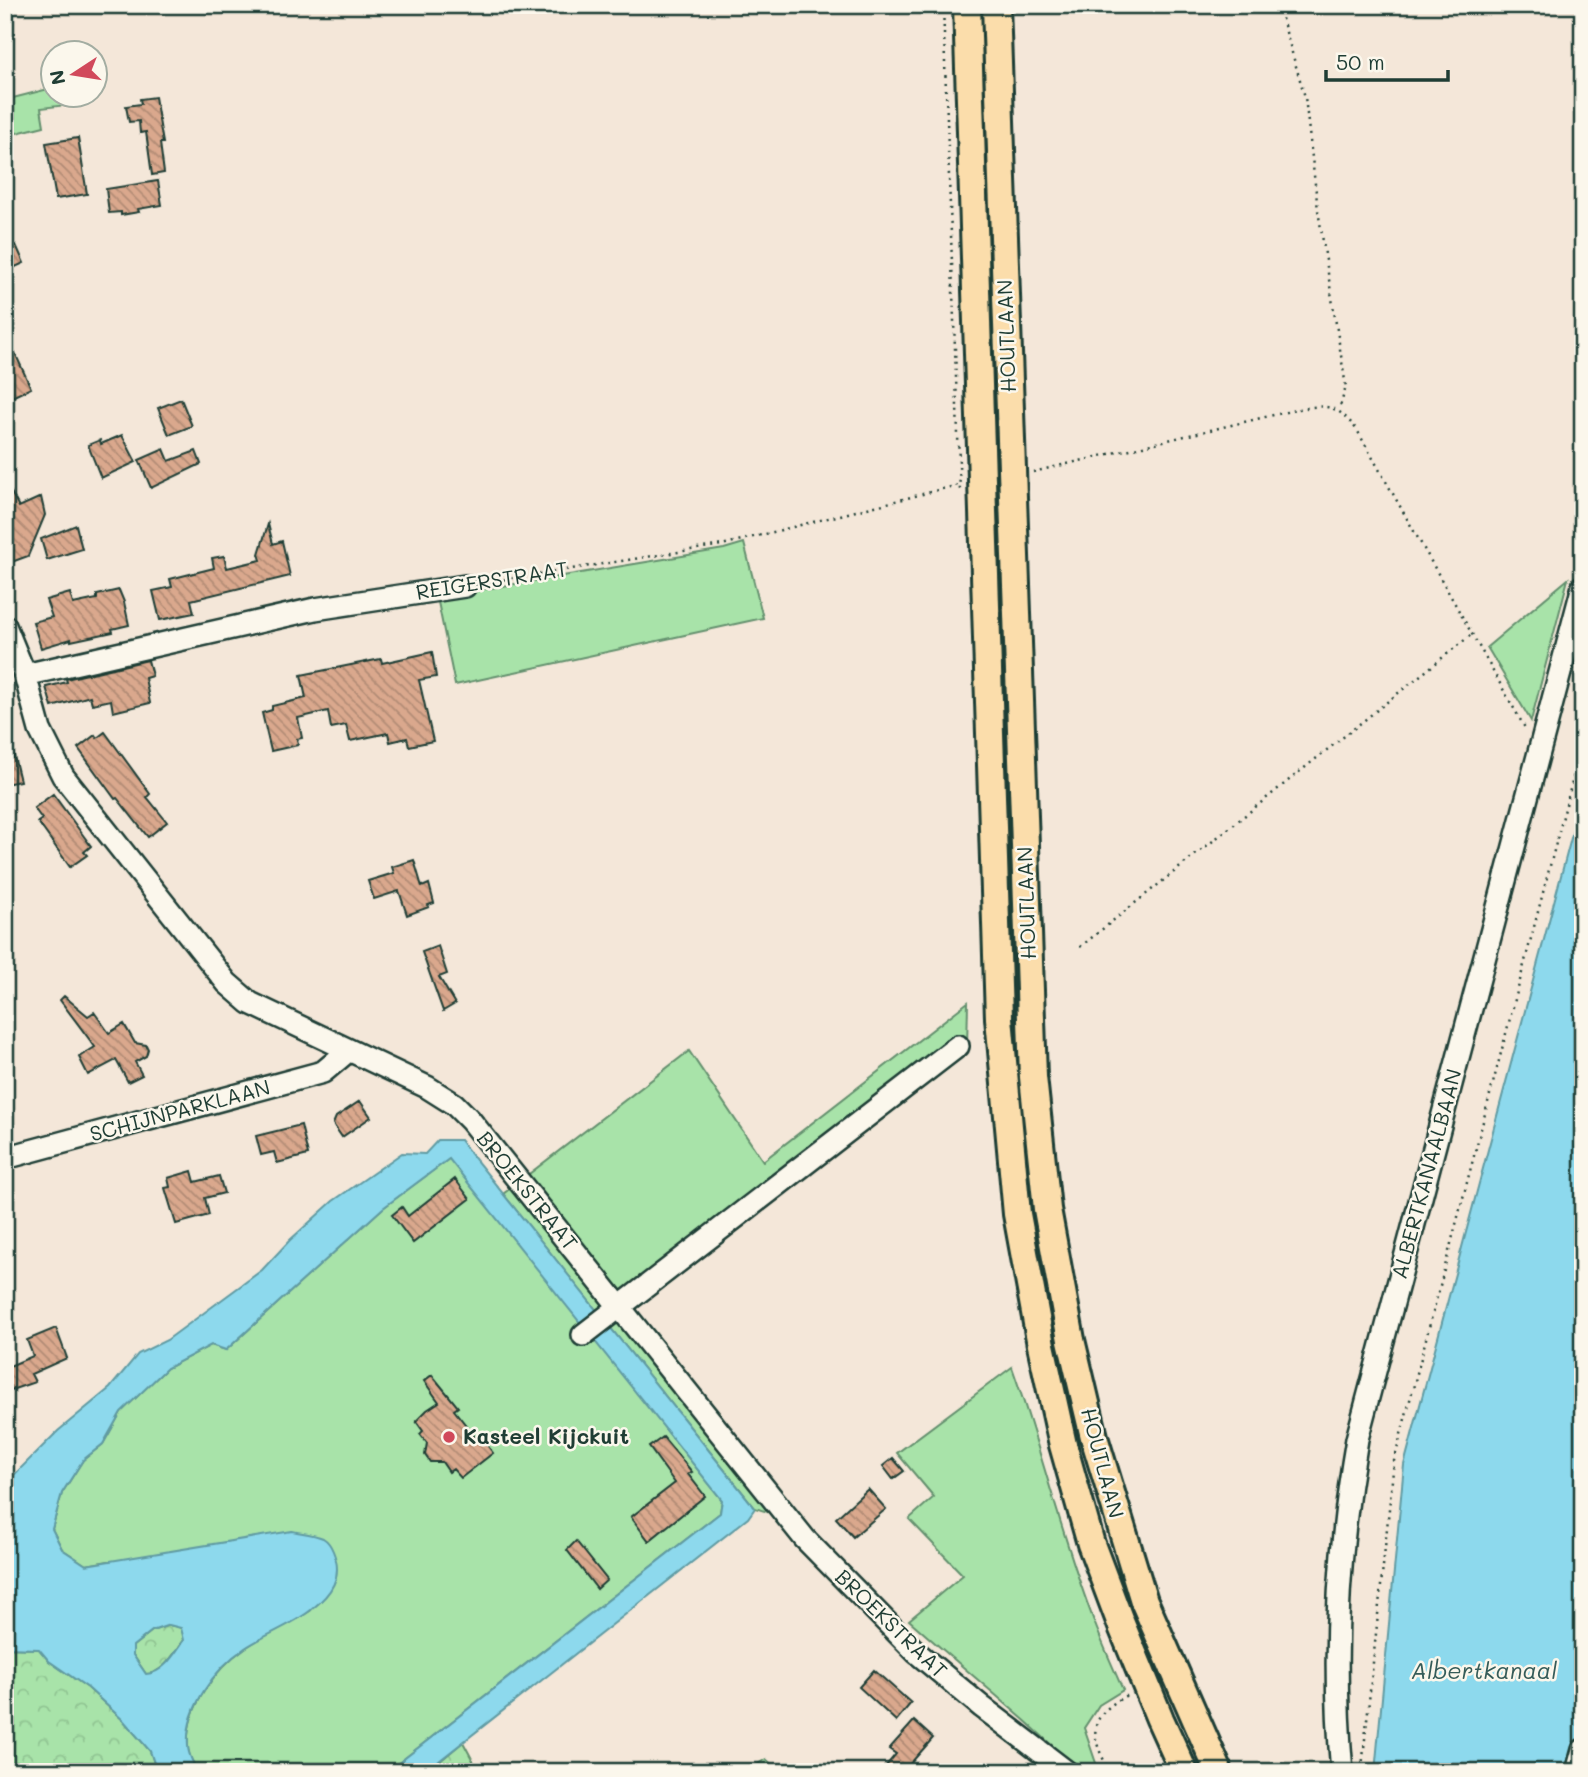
<svg xmlns="http://www.w3.org/2000/svg" width="1588" height="1777" viewBox="0 0 1588 1777" font-family="Mali,sans-serif">
	<defs>
		<pattern id="forest-crowns" width="20" height="18" patternUnits="userSpaceOnUse" patternTransform="scale(1.75)"><rect width="20" height="18" fill="#a8e3a9"/><path d="M2 6a3 3 0 1 1 6 0M12 15a3 3 0 1 1 6 0" fill="none" stroke="#90c492"/></pattern>
		<pattern id="building-back-hatch" width="6" height="6" patternUnits="userSpaceOnUse" patternTransform="scale(1.75)"><rect width="6" height="6" fill="#daa88d"/><path d="M-1 5l2 2M0 0l6 6M5-1l2 2" fill="none" stroke="#b08a74"/></pattern>
	</defs>
	<rect width="100%" height="100%" fill="#f4e7d9"/>
	<filter id="ink" filterUnits="userSpaceOnUse"><feTurbulence type="fractalNoise" baseFrequency=".0143" numOctaves="2"/><feDisplacementMap in="SourceGraphic" scale="14" xChannelSelector="R" yChannelSelector="G"/><feConvolveMatrix kernelMatrix="1 2 1 2 8 2 1 2 1" color-interpolation-filters="sRGB"/></filter>
	<g filter="url(#ink)">
		<path fill="#a8e3a9" stroke="#64906e" stroke-width="2" d="M 52,88 L 52,94 L 65,95 L 67,105 L 41,108 L 44,126 L 5,136 L 5,100 Z
			M 744,543 L 763,618 L 455,685 L 437,597 L 724,549 Z
			M 1568,579 L 1531,721 L 1487,647 Z
			M 968,1002 L 967,1048 L 632,1310 L 802,1523 L 755,1508 L 503,1194 L 689,1051 L 763,1161 Z
			M 450,1158 L 722,1500 L 720,1513 L 387,1772 L 197,1772 C 194,1764 188,1755 188,1747 C 185,1709 215,1669 245,1648 C 265,1634 289,1625 310,1611 L 108,1561 L 86,1565 L 62,1549 L 52,1529 L 62,1493 L 83,1460 L 103,1444 L 121,1412 L 167,1368 L 211,1345 L 226,1350 L 383,1208 Z
			M 1012,1367 C 1041,1449 1061,1534 1092,1616 C 1101,1641 1112,1665 1123,1690 L 1099,1705 L 1084,1728 L 1099,1772 L 1079,1772 C 1026,1718 966,1671 909,1620 L 963,1575 L 909,1519 L 934,1497 L 897,1453 Z"/>
		<path fill="url(#forest-crowns)" stroke="#64906e" stroke-width="2" d="M 169,1625 L 182,1628 L 184,1640 C 174,1653 163,1674 146,1674 L 133,1655 L 133,1646 L 152,1631 Z
			M 5,1648 L 39,1649 L 49,1661 L 88,1688 L 124,1721 L 150,1751 L 157,1772 L 5,1772 Z
			M 463,1742 L 479,1772 L 427,1772 Z
			M 766,1759 L 780,1772 L 745,1772 Z"/>
		<path fill="#8dd9ed" stroke="#619ba3" stroke-width="2" fill-rule="evenodd" d="M 1583,793 L 1583,1746 L 1576,1772 L 1375,1772 L 1404,1465 Z
			M 438,1140 L 460,1140 L 755,1508 L 748,1518 L 425,1772 L 387,1772 L 720,1513 L 722,1500 L 449,1159 L 383,1208 L 226,1350 L 211,1345 L 167,1368 L 121,1412 L 103,1444 L 83,1460 L 62,1493 L 52,1529 L 62,1549 L 86,1565 L 292,1531 C 301,1533 314,1534 323,1538 C 328,1541 331,1546 333,1551 C 344,1577 331,1594 311,1610 C 291,1626 266,1634 245,1648 C 215,1668 185,1709 188,1746 C 188,1755 194,1764 197,1772 L 157,1772 L 150,1751 L 124,1721 L 88,1688 L 49,1661 L 39,1649 L 5,1648 L 5,1480 L 12,1477 L 58,1431 L 110,1388 L 138,1354 L 167,1340 L 262,1270 L 290,1240 L 333,1201 L 402,1153 L 425,1154 ZM 169,1625 L 181,1628 L 184,1640 C 175,1653 163,1674 146,1674 L 133,1655 L 133,1646 L 152,1631 Z"/>
		<path fill="url(#building-back-hatch)" stroke="#1f3d34" stroke-width="2" d="M 155,97 L 163,143 L 160,143 L 164,173 L 152,175 L 146,132 L 140,133 L 139,121 L 129,122 L 126,106 L 141,104 L 140,99 Z
			M 78,138 L 87,194 L 56,199 L 46,143 Z
			M 158,181 L 162,205 L 138,209 L 139,212 L 121,215 L 121,212 L 109,213 L 106,189 Z
			M 16,245 L 24,263 L 11,269 L 10,267 L 5,269 L 5,251 Z
			M 5,331 L 31,388 L 12,397 L 5,382 Z
			M 181,399 L 192,426 L 169,435 L 158,408 Z
			M 122,435 L 136,462 L 101,478 L 88,445 L 100,440 L 101,444 Z
			M 164,449 L 169,461 L 196,451 L 201,464 L 151,488 L 139,460 Z
			M 5,481 L 19,507 L 41,497 L 45,515 L 28,556 L 9,563 L 5,556 Z
			M 268,524 L 273,544 L 282,541 L 290,576 L 191,600 L 194,613 L 160,620 L 153,591 L 172,587 L 170,579 L 214,568 L 212,558 L 224,556 L 227,568 L 261,560 L 259,554 Z
			M 76,525 L 82,549 L 47,560 L 41,539 Z
			M 119,590 L 124,602 L 129,625 L 112,629 L 113,632 L 71,641 L 71,639 L 41,648 L 33,622 L 52,617 L 46,600 L 70,593 L 73,604 L 97,599 L 97,595 Z
			M 432,652 L 436,677 L 419,680 L 433,741 L 409,746 L 407,738 L 390,742 L 388,733 L 350,741 L 346,725 L 331,728 L 328,711 L 298,718 L 302,738 L 297,739 L 298,745 L 271,751 L 262,713 L 272,710 L 272,706 L 306,698 L 301,675 L 381,659 L 382,663 Z
			M 148,660 L 152,676 L 145,678 L 150,703 L 113,712 L 111,700 L 92,704 L 90,696 L 52,707 L 46,687 L 67,682 L 66,679 Z
			M 105,732 L 150,794 L 147,797 L 167,822 L 148,837 L 117,798 L 115,799 L 78,748 L 95,735 L 97,738 Z
			M 10,740 L 20,781 L 5,784 L 5,741 Z
			M 53,794 L 91,846 L 84,852 L 87,855 L 70,867 L 38,822 L 42,819 L 34,808 Z
			M 414,860 L 422,887 L 429,884 L 434,903 L 428,905 L 429,907 L 407,915 L 399,891 L 374,899 L 368,881 L 394,873 L 392,867 Z
			M 438,946 L 447,974 L 439,977 L 455,1004 L 443,1011 L 422,952 Z
			M 64,996 L 88,1016 L 94,1012 L 109,1033 L 124,1024 L 135,1043 L 146,1045 L 148,1049 L 146,1056 L 135,1062 L 142,1075 L 128,1082 L 116,1060 L 88,1075 L 79,1057 L 95,1047 L 60,1000 Z
			M 360,1101 L 371,1117 L 342,1137 L 333,1124 L 336,1117 Z
			M 301,1125 L 308,1155 L 277,1163 L 274,1152 L 261,1155 L 256,1136 Z
			M 192,1171 L 195,1182 L 219,1176 L 224,1193 L 205,1198 L 209,1215 L 176,1224 L 165,1188 L 170,1187 L 168,1178 Z
			M 455,1179 L 470,1199 L 413,1243 L 392,1215 L 402,1207 L 408,1216 Z
			M 56,1328 L 67,1358 L 31,1374 L 35,1382 L 5,1392 L 5,1368 L 33,1356 L 27,1340 Z
			M 432,1375 L 458,1407 L 454,1410 L 480,1443 L 484,1441 L 493,1453 L 461,1478 L 453,1469 L 449,1472 L 442,1462 L 430,1462 L 425,1455 L 427,1443 L 420,1434 L 423,1431 L 416,1421 L 427,1410 L 439,1402 L 424,1381 Z
			M 663,1437 L 692,1472 L 688,1474 L 705,1496 L 649,1541 L 631,1517 L 675,1483 L 649,1447 Z
			M 893,1458 L 904,1471 L 893,1479 L 883,1466 Z
			M 868,1489 L 886,1509 L 853,1537 L 836,1518 Z
			M 576,1541 L 607,1580 L 597,1589 L 567,1550 Z
			M 874,1670 L 911,1703 L 896,1721 L 859,1687 Z
			M 914,1721 L 933,1738 L 903,1772 L 881,1772 L 896,1754 L 889,1749 Z"/>
		<g fill="none" stroke-linecap="round" stroke-linejoin="round">
			<defs>
				<path id="minor" d="M 5,626 L 25,675 L 40,730 L 63,776 L 227,983 L 250,1003 L 427,1087 L 454,1104 L 470,1120 L 805,1539 L 916,1652 L 982,1707 L 1067,1772
					M 25,675 L 315,609 L 465,586
					M 5,1158 L 323,1072 L 348,1051
					M 583,1335 L 958,1046
					M 1342,1772 C 1332,1661 1338,1548 1357,1439 L 1583,586
					M 1577,1772 L 1583,1750"/>
				<path id="major" d="M 967,5 L 999,1018 L 1017,1214 L 1041,1345 L 1063,1445 L 1091,1544 L 1121,1624 L 1160,1719 L 1184,1772
					M 996,5 L 1033,1077 L 1047,1209 L 1071,1340 L 1094,1437 L 1144,1601 L 1219,1772"/>
			</defs>
			<use href="#minor" stroke="#1f3d34" stroke-width="26"/>
			<use href="#major" stroke="#1f3d34" stroke-width="32"/>
			<path stroke="#1f3d34" stroke-width="2.5" stroke-dasharray="2 5" stroke-linecap="butt" d="M 943,5 L 960,492
				M 1278,5 L 1305,97 L 1318,210 L 1346,387 L 1339,410
				M 1033,472 L 1299,409 C 1329,404 1337,405 1357,430 L 1525,728
				M 483,583 L 722,545 L 958,485
				M 1080,947 L 1471,635
				M 1362,1768 L 1394,1461 L 1583,740
				M 1110,1772 C 1090,1735 1086,1718 1127,1695"/>
			<use href="#minor" stroke="#fbf7ec" stroke-width="21"/>
			<use href="#major" stroke="#fbddab" stroke-width="26"/>
		</g>
	</g>
	<circle fill="#d1495b" stroke="#fbf7ec" stroke-width="2.5" cx="449" cy="1437" r="7"/>
	<g text-anchor="middle" stroke-width="5" stroke-linejoin="round" paint-order="stroke">
		<g font-size="21" fill="#1f3d34" stroke="#fbf7ec">
			<text transform="translate(1007 336) rotate(-92)" y="7">HOUTLAAN</text>
			<text transform="translate(492 581) rotate(-9)" y="7">REIGERSTRAAT</text>
			<text transform="translate(1027 903) rotate(-92)" y="7">HOUTLAAN</text>
			<text transform="translate(180 1111) rotate(-15)" y="7">SCHIJNPARKLAAN</text>
			<text transform="translate(1427 1174) rotate(-75)" y="7">ALBERTKANAALBAAN</text>
			<text transform="translate(527 1191) rotate(51)" y="7">BROEKSTRAAT</text>
			<text transform="translate(1102 1463) rotate(75)" y="7">HOUTLAAN</text>
			<text transform="translate(891 1624) rotate(44)" y="7">BROEKSTRAAT</text>
		</g>
		<g font-size="21" font-weight="bold" fill="#1f3d34" stroke="#fbf7ec" text-anchor="start">
			<text x="463" y="1444">Kasteel Kijckuit</text>
		</g>
		<g font-size="23" font-style="italic" fill="#355c59" stroke="#fbf7ec">
			<text x="1484" y="1679">Albertkanaal</text>
		</g>
	</g>
	<rect width="1588" height="1777" fill="none" stroke="#fbf7ec" stroke-width="28"/>
	<rect x="14" y="14" width="1560" height="1749" fill="none" stroke="#1f3d34" stroke-width="2.5" filter="url(#ink)"/>
	<g transform="translate(74 74) rotate(258)"><circle r="33" fill="#fbf7ec" stroke="#a3ada2" stroke-width="2"/>
	<path d="M0-5L12 26L0 18L-12 26Z" fill="#d1495b"/>
	<text y="-10" font-size="19" font-weight="bold" text-anchor="middle" fill="#1f3d34">N</text>
	</g>
	<path d="M1326 70v10h122v-10" fill="none" stroke="#1f3d34" stroke-width="3.5"/>
	<text x="1336" y="70" font-size="21" fill="#1f3d34" stroke="#fbf7ec" stroke-width="5" paint-order="stroke">50 m</text>
</svg>
